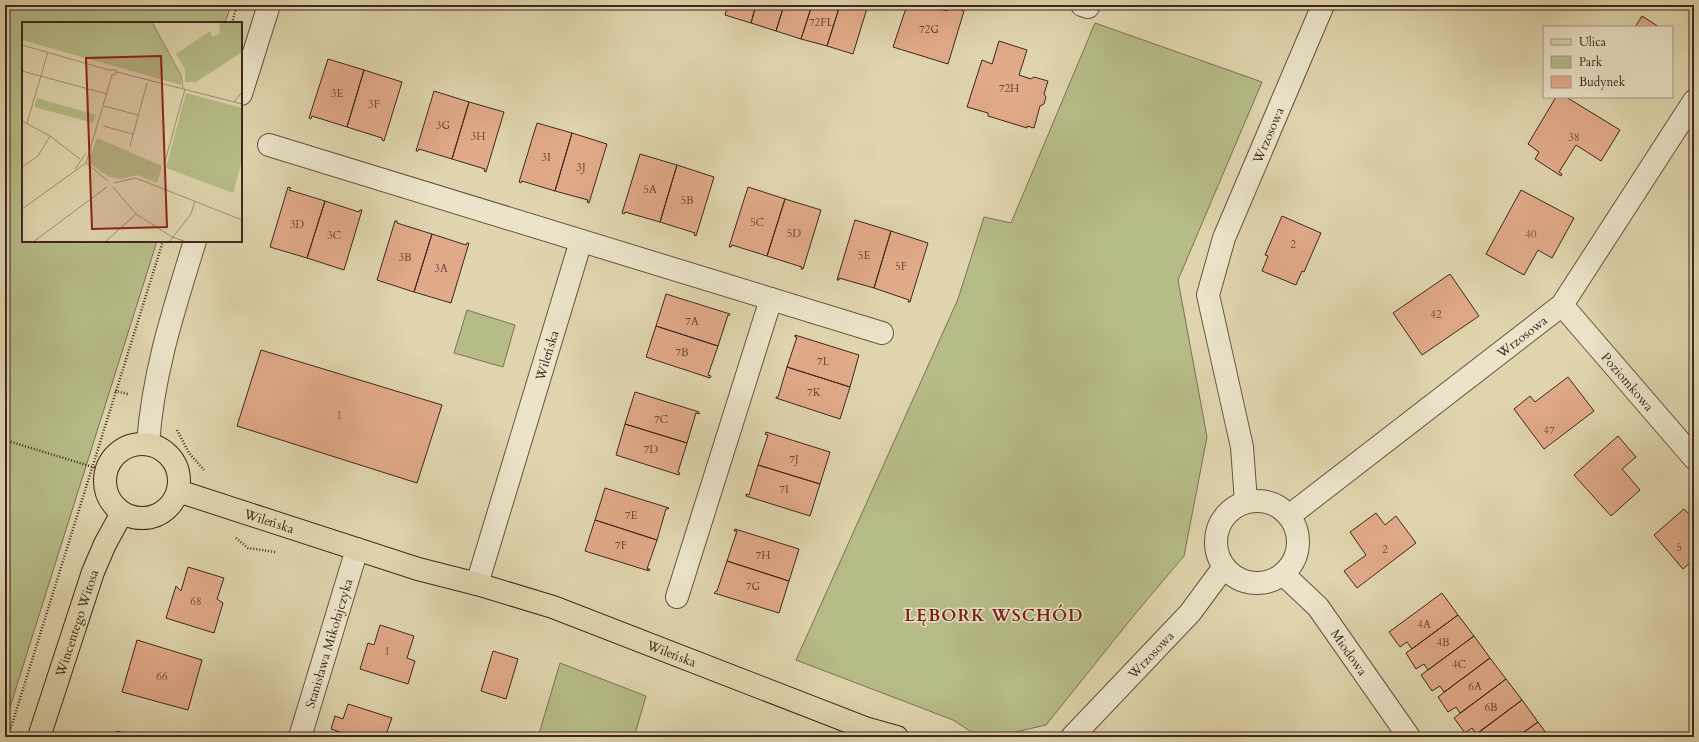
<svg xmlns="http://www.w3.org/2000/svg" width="1699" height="742" viewBox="0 0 1699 742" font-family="Cardo,serif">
	<rect width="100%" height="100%" fill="#e0d5ae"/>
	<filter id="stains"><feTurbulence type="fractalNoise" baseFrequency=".005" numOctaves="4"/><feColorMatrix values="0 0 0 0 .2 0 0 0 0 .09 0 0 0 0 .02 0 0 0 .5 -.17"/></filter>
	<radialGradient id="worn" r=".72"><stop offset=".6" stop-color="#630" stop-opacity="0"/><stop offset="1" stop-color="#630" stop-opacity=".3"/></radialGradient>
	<path fill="#b6bc88" stroke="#7a7253" d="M 5,5 L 231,5 L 225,23 L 23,23 L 23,241 L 157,241 L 5,723 Z
		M 1095,23 L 1262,82 L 1178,280 L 1207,437 L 1184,556 L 1135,614 L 1046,725 L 994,737 L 979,737 L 953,720 L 796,660 L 958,299 L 984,217 L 1011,223 Z
		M 467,310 L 515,325 L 503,367 L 454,353 Z
		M 560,663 L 646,696 L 634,737 L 538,737 Z"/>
	<path fill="#e1aa89" stroke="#3f271e" d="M 728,5 L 756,5 L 751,23 L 725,15 Z
		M 756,5 L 784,5 L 776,31 L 751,23 Z
		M 784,5 L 812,5 L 801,39 L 776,31 Z
		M 812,5 L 840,5 L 827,46 L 801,39 Z
		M 840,5 L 868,5 L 853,54 L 827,46 Z
		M 907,5 L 927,5 L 947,11 L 948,6 L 964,11 L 948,64 L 893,47 Z
		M 1642,16 L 1659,27 L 1635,27 Z
		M 999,41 L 1027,50 L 1019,75 L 1031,79 L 1034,77 L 1048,81 L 1044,94 L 1046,97 L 1044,104 L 1040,106 L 1034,128 L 1027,126 L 1027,128 L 988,116 L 988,113 L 967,107 L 982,60 L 992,64 Z
		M 328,59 L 364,70 L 347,127 L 312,116 L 311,119 L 309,118 Z
		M 364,70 L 402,82 L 384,141 L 382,140 L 382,138 L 347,127 Z
		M 434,91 L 469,102 L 452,159 L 419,149 L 418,151 L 416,151 Z
		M 1556,97 L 1566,97 L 1620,130 L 1601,161 L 1576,145 L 1559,172 L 1562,174 L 1561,176 L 1535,159 L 1539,152 L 1528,144 Z
		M 469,102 L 504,112 L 486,172 L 484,171 L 485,169 L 452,159 Z
		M 537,123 L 572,133 L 555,191 L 522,181 L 521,183 L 519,182 Z
		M 572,133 L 607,144 L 589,203 L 587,202 L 588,200 L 555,191 Z
		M 640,154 L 677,165 L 660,222 L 625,212 L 624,214 L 622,213 Z
		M 677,165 L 714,177 L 696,236 L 694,235 L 695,233 L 660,222 Z
		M 288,187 L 291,188 L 289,190 L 325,201 L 307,258 L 270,247 Z
		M 748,187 L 785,199 L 767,256 L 732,245 L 731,247 L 729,247 Z
		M 1521,190 L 1574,218 L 1552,258 L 1538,250 L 1524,275 L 1486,254 Z
		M 785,199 L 821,210 L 803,269 L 801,269 L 802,267 L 767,256 Z
		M 325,201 L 359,212 L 360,210 L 362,210 L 344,270 L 307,258 Z
		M 1282,216 L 1321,233 L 1304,272 L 1302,271 L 1296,285 L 1262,271 L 1268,256 L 1265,255 Z
		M 855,220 L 891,231 L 874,288 L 839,278 L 839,280 L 837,280 Z
		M 395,221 L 397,221 L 397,223 L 432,234 L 414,292 L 377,280 Z
		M 891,231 L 928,243 L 910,302 L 908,302 L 909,300 L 874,288 Z
		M 432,234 L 466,245 L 467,243 L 469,243 L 451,303 L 414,292 Z
		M 1450,274 L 1479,316 L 1422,355 L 1393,313 Z
		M 666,294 L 730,314 L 729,316 L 728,315 L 718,346 L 656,326 Z
		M 656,326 L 718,346 L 708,375 L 711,376 L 710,378 L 646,357 Z
		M 795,335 L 859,355 L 850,387 L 787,367 L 797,337 L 795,337 Z
		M 261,350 L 442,405 L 417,483 L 237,426 Z
		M 787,367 L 850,387 L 840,419 L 776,398 L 776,397 L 778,397 Z
		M 1568,377 L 1594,411 L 1544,449 L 1514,409 L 1530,396 L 1535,402 Z
		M 635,392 L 699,412 L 699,414 L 696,413 L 687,443 L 625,424 Z
		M 625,424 L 687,443 L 678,472 L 680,473 L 679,475 L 616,455 Z
		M 766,432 L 830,452 L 820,484 L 758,465 L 768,435 L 765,434 Z
		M 1618,436 L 1636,457 L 1622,469 L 1640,490 L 1611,516 L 1574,475 Z
		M 758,465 L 820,484 L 810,516 L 746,496 L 746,494 L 749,495 Z
		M 605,488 L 669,508 L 668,509 L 666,509 L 657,540 L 595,520 Z
		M 1684,509 L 1694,520 L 1694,559 L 1683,569 L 1654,535 Z
		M 1376,513 L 1385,525 L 1396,516 L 1416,543 L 1357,588 L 1344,571 L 1366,555 L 1350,532 Z
		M 595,520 L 657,540 L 647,569 L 650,569 L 649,571 L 585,551 Z
		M 735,529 L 799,549 L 789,581 L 727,561 L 737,531 L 734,531 Z
		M 727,561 L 789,581 L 779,613 L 714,593 L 716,591 L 717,591 Z
		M 188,567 L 224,578 L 217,599 L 223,603 L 214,633 L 166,618 L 176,586 L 181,591 Z
		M 1442,593 L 1458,615 L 1412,649 L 1407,642 L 1400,647 L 1389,632 Z
		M 1458,615 L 1474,636 L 1428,670 L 1424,664 L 1416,669 L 1406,653 Z
		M 380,625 L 414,636 L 407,658 L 415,661 L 408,684 L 360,669 L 368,643 L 374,645 Z
		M 1474,636 L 1490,658 L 1444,692 L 1440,686 L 1432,691 L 1421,675 Z
		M 137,640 L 202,660 L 188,710 L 122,692 Z
		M 493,651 L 518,659 L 506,699 L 481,691 Z
		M 1490,658 L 1506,679 L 1460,713 L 1456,707 L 1448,712 L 1438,697 Z
		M 1506,679 L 1522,700 L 1476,734 L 1472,728 L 1465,733 L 1454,718 Z
		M 1522,700 L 1538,722 L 1517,737 L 1473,737 Z
		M 348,704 L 392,718 L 385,737 L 338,737 L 340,732 L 331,729 L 335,716 L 343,719 Z
		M 1538,722 L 1549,737 L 1517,737 Z
		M 117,731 L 138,737 L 115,737 Z"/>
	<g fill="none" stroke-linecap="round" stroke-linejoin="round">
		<defs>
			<g id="minor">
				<path d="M 1082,5 L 1088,7"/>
				<path d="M 241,94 L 269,5"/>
				<path d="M 269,145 L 882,333"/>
				<path id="s1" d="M 1562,305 L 1694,458"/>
				<path d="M 148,444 C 153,372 174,309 195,241"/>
				<circle cx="1257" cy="542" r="41"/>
				<path id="s2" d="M 1246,502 L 1242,447 L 1208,295 L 1224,238 L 1323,5"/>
				<path id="s3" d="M 1289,516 L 1562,305 L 1694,101"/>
				<path id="s4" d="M 1283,574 L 1318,607 L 1409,737"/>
				<path id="s5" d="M 477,584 L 581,241"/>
				<path d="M 677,597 L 771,299"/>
				<path id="s6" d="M 300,737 L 357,549"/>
				<path id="s7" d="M 1072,737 L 1190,613 L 1224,567"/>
			</g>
			<g id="major">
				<circle cx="142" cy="481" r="37"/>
				<path id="s8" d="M 178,491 L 418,569 L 477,584 L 553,607 L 865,728 L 897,737"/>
				<path id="s9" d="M 39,737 L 93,572 L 105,544 L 122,513"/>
			</g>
		</defs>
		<use href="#minor" stroke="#675242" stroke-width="24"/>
		<use href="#major" stroke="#3f271e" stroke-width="24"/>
		<path stroke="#3f271e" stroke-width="2.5" stroke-dasharray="1 2" stroke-linecap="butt" d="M 232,23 L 237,5
			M 115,391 L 128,394
			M 177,430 L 189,453 L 204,470
			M 5,440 L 106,471
			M 236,538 L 248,548 L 275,552
			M 8,737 L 163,241"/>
		<use href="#minor" stroke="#ebe4ca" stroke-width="22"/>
		<use href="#major" stroke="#e0d5ae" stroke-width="22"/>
	</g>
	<g text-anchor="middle" stroke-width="3" stroke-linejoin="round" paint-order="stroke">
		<g font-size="11" fill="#684839">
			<text x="821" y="26">72FL</text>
			<text x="929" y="33">72G</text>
			<text x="1009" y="92">72H</text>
			<text x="337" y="97">3E</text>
			<text x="374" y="108">3F</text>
			<text x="443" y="129">3G</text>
			<text x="478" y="140">3H</text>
			<text x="1574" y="141">38</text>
			<text x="546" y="161">3I</text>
			<text x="581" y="171">3J</text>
			<text x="650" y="193">5A</text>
			<text x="687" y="204">5B</text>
			<text x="757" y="226">5C</text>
			<text x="297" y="228">3D</text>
			<text x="794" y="237">5D</text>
			<text x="1531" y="238">40</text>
			<text x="334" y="239">3C</text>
			<text x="1293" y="248">2</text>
			<text x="864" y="259">5E</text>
			<text x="405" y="261">3B</text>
			<text x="901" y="270">5F</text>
			<text x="441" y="272">3A</text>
			<text x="1436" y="318">42</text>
			<text x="692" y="325">7A</text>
			<text x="682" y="356">7B</text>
			<text x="823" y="365">7L</text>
			<text x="814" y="396">7K</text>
			<text x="339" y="419">1</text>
			<text x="661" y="423">7C</text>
			<text x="1549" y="434">47</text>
			<text x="651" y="453">7D</text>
			<text x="794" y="463">7J</text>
			<text x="784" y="493">7I</text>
			<text x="631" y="519">7E</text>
			<text x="621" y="549">7F</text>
			<text x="1679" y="551">5</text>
			<text x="1385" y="553">2</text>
			<text x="763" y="559">7H</text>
			<text x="753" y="590">7G</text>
			<text x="196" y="605">68</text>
			<text x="1424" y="628">4A</text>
			<text x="1443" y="646">4B</text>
			<text x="387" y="655">1</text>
			<text x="1459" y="668">4C</text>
			<text x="162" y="680">66</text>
			<text x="1475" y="690">6A</text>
			<text x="1491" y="711">6B</text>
		</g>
		<g font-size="13" fill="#3f271e" stroke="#ebe4ca">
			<text dy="5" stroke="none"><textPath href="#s2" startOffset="382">Wrzosowa</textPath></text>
			<text dy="5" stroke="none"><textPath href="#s3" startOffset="294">Wrzosowa</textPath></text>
			<text dy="5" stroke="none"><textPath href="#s5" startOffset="239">Wileńska</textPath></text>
			<text dy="5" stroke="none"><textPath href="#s1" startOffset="101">Poziomkowa</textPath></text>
			<text dy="5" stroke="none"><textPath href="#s8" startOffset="96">Wileńska</textPath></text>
			<text dy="5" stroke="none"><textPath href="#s9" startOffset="120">Wincentego Witosa</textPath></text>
			<text dy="5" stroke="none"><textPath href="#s6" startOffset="98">Stanisława Mikołajczyka</textPath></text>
			<text dy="5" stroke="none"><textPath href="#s4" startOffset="103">Miodowa</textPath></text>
			<text dy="5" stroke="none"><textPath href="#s8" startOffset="520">Wileńska</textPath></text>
			<text dy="5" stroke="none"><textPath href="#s7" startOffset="114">Wrzosowa</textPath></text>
		</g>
		<g font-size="17" font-weight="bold" letter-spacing="1" fill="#7a1f14" stroke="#ebe4ca">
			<text x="994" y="621">LĘBORK WSCHÓD</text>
		</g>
	</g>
	<g transform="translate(22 22)">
		<rect width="220" height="220" fill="#e0d5ae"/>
		<path d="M 0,0 L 131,0 L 159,53 L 159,63 L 0,18 ZM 197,0 L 220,0 L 220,30 L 174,60 L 163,60 L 163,47 L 154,32 L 188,9 L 190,15 L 198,11 ZM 164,71 L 220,86 L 220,139 L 211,171 L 144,146 ZM 15,76 L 74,93 L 71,101 L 12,85 ZM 75,116 L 140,144 L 135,161 L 115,153 L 99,157 L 87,155 L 69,142 L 68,135 Z" fill="#b6bc88"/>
		<path fill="none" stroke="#a08f74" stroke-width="1" d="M 130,0 L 159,53 L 161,66M 0,23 L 87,48M 87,48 L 94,48 L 94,52 L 90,53M 0,49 L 85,72M 95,50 L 220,82M 212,80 L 220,70M 82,84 L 116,93M 0,99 L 28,114 L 58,137M 5,101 L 26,30M 81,104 L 111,112M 108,124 L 125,61M 64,141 L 86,159M 142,143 L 163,67M 0,145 L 16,134 L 28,114M 53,147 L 64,131M 92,161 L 113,156 L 119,158 L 220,198M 91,165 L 114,192 L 150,215 L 165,220M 0,187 L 64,141 L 90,53M 11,220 L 85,165M 83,220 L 114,192M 147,220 L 169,192 L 173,179"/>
		<path fill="#8f2418" fill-opacity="0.15" stroke="#8f2418" stroke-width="2" d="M 139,34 L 145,205 L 70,207 L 64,36 Z"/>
		<rect width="220" height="220" fill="none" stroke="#3f271e" stroke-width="2"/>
	</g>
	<rect width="1699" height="742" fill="none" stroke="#e0d5ae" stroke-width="20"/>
	<rect x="6" y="6" width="1687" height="730" fill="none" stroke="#3f271e" stroke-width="2"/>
	<rect x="10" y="10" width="1679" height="722" fill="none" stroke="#3f271e"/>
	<rect x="1543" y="26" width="130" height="72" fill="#ebe4ca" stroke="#a69885"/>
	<rect x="1551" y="39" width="20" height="6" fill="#e0d5ae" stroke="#a69885"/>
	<text x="1579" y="46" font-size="12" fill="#3f271e">Ulica</text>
	<rect x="1551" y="56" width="20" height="12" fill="#b6bc88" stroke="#a69885"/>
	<text x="1579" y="66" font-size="12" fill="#3f271e">Park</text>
	<rect x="1551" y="76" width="20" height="12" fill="#e1aa89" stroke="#a69885"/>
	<text x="1579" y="86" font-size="12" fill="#3f271e">Budynek</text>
	<rect width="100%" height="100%" filter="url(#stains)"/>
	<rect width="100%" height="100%" fill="url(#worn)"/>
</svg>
